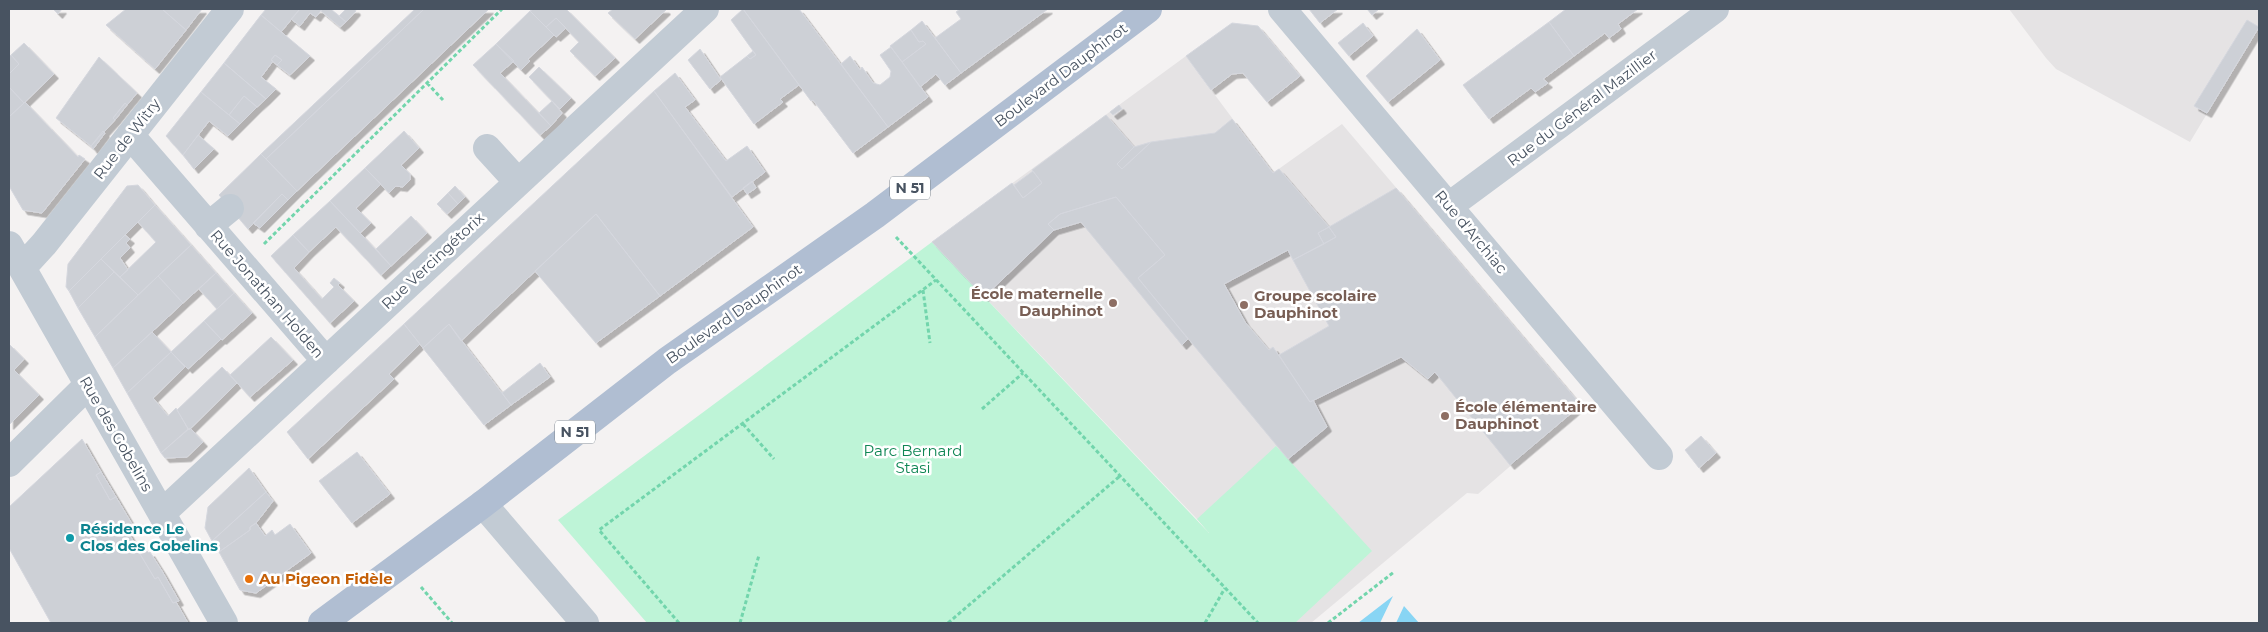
<svg xmlns="http://www.w3.org/2000/svg" width="2268" height="632" viewBox="0 0 2268 632" font-family="Montserrat,sans-serif">
	<defs>
		<filter id="shadow"><feDropShadow dx="4.5" dy="4.5" stdDeviation="0" flood-color="#0004"/></filter>
	</defs>
	<rect width="100%" height="100%" fill="#f4f2f2"/>
	<path fill="#e5e3e4" d="M 2009,9 L 2259,9 L 2259,27 L 2190,142 L 2056,69 L 2046,58 Z
		M 1186,56 L 1273,173 L 1342,124 L 1581,405 L 1478,494 L 1467,493 L 1311,623 L 1293,623 L 1197,519 L 932,242 Z"/>
	<path fill="#bef4d7" d="M 932,242 L 1209,533 L 1197,519 L 1276,446 L 1372,551 L 1295,623 L 647,623 L 558,520 Z"/>
	<path fill="#88d5f4" d="M 1393,596 L 1380,623 L 1358,623 Z
		M 1404,606 L 1419,623 L 1396,623 Z"/>
	<path fill="#cdd0d6" stroke="#d5d7de" filter="url(#shadow)" d="M 53,9 L 62,9 L 58,14 Z
		M 126,9 L 162,9 L 186,30 L 155,69 L 106,25 Z
		M 162,9 L 202,9 L 186,30 Z
		M 266,9 L 300,9 L 281,32 L 261,15 Z
		M 300,9 L 322,9 L 316,17 L 310,13 L 300,26 L 291,19 Z
		M 322,9 L 331,9 L 346,22 L 340,27 L 321,11 Z
		M 346,9 L 355,9 L 356,11 L 346,22 L 339,16 Z
		M 415,9 L 424,9 L 266,159 L 261,154 Z
		M 424,9 L 489,9 L 297,191 L 266,159 Z
		M 533,9 L 566,9 L 615,58 L 595,76 L 570,51 L 579,42 L 556,18 L 546,27 L 530,11 Z
		M 613,9 L 665,9 L 666,10 L 635,39 L 608,13 Z
		M 743,9 L 799,9 L 888,127 L 853,153 L 813,100 L 811,101 Z
		M 743,9 L 799,85 L 780,99 L 783,102 L 754,124 L 720,77 L 747,56 L 750,59 L 756,55 L 731,20 Z
		M 960,9 L 1048,9 L 961,73 L 935,38 L 961,19 L 956,12 Z
		M 1309,9 L 1338,9 L 1320,23 Z
		M 1367,9 L 1379,9 L 1372,15 Z
		M 1566,9 L 1638,9 L 1618,24 L 1621,29 L 1609,38 L 1605,33 L 1574,56 L 1549,22 Z
		M 530,11 L 554,35 L 528,59 L 530,61 L 521,70 L 496,44 Z
		M 261,15 L 310,56 L 290,75 L 277,65 L 282,60 L 275,55 L 271,60 L 273,61 L 261,77 L 276,89 L 266,99 L 224,63 Z
		M 556,18 L 566,28 L 556,37 L 546,27 Z
		M 2247,20 L 2259,27 L 2207,113 L 2194,106 Z
		M 922,21 L 961,73 L 945,85 L 936,74 L 920,87 L 902,62 L 926,44 L 923,41 L 919,42 L 911,30 Z
		M 1549,22 L 1574,56 L 1543,79 L 1548,83 L 1535,92 L 1531,88 L 1489,119 L 1463,85 Z
		M 1232,23 L 1258,26 L 1300,76 L 1267,102 L 1243,73 L 1232,74 L 1211,90 L 1186,56 Z
		M 1363,23 L 1373,36 L 1349,56 L 1338,43 Z
		M 1417,29 L 1440,60 L 1388,102 L 1366,76 Z
		M 911,30 L 919,42 L 923,41 L 926,44 L 902,62 L 890,46 Z
		M 24,43 L 54,74 L 24,103 L 9,87 L 9,74 L 19,64 L 11,55 Z
		M 496,44 L 514,61 L 500,73 L 551,126 L 540,135 L 473,65 Z
		M 891,47 L 928,97 L 888,127 L 841,64 L 850,56 L 860,70 L 862,67 L 873,83 L 880,85 L 890,77 L 891,71 L 880,55 Z
		M 700,49 L 721,80 L 710,89 L 688,60 Z
		M 753,51 L 756,55 L 750,59 L 747,56 Z
		M 11,55 L 19,64 L 9,74 L 9,57 Z
		M 275,55 L 282,60 L 277,65 L 271,60 Z
		M 99,57 L 137,93 L 127,105 L 125,103 L 113,118 L 115,120 L 91,146 L 56,118 Z
		M 224,63 L 266,99 L 257,107 L 244,96 L 229,115 L 201,92 Z
		M 539,67 L 571,98 L 560,109 L 529,77 Z
		M 675,73 L 695,100 L 685,107 L 726,161 L 747,146 L 765,172 L 732,197 L 654,91 Z
		M 9,87 L 24,103 L 9,117 Z
		M 654,91 L 753,227 L 660,296 L 596,214 L 461,341 L 449,324 L 423,348 L 404,324 Z
		M 201,92 L 240,124 L 228,136 L 209,121 L 183,155 L 166,136 Z
		M 244,96 L 257,107 L 240,124 L 229,115 Z
		M 552,101 L 562,113 L 551,126 L 539,113 Z
		M 25,102 L 78,157 L 79,155 L 85,159 L 42,213 L 23,210 L 9,186 L 9,117 Z
		M 125,103 L 127,105 L 115,120 L 113,118 Z
		M 1119,105 L 1122,109 L 1113,115 L 1110,112 Z
		M 1106,115 L 1134,147 L 1117,164 L 1122,169 L 1151,142 L 1215,133 L 1232,119 L 1273,173 L 1279,169 L 1329,227 L 1318,233 L 1324,244 L 1293,260 L 1288,250 L 1224,284 L 1245,322 L 1269,350 L 1273,347 L 1310,402 L 1313,400 L 1327,427 L 1288,459 L 1138,278 L 1165,255 L 1116,197 L 1060,214 L 1048,224 L 1054,230 L 984,297 L 932,242 L 1012,183 L 1023,198 L 1042,183 L 1032,170 Z
		M 103,131 L 105,133 L 93,149 L 91,146 Z
		M 404,131 L 419,148 L 401,165 L 410,174 L 410,180 L 403,187 L 396,186 L 389,193 L 365,168 Z
		M 198,135 L 214,149 L 194,169 L 183,155 Z
		M 1151,142 L 1122,169 L 1117,164 L 1134,147 Z
		M 261,154 L 297,191 L 288,200 L 282,194 L 248,229 L 219,195 Z
		M 365,168 L 381,184 L 356,208 L 371,223 L 360,233 L 330,201 Z
		M 1033,171 L 1042,183 L 1023,198 L 1014,185 Z
		M 752,181 L 756,188 L 747,194 L 743,188 Z
		M 138,185 L 155,205 L 69,291 L 66,287 L 68,264 L 127,186 Z
		M 455,186 L 465,197 L 458,204 L 448,193 Z
		M 1396,188 L 1581,405 L 1510,465 L 1435,372 L 1428,379 L 1401,357 L 1310,402 L 1279,355 L 1329,326 L 1293,260 L 1336,237 L 1329,227 Z
		M 448,193 L 458,204 L 447,214 L 437,204 Z
		M 282,194 L 288,200 L 260,228 L 253,223 Z
		M 1116,197 L 1165,255 L 1138,278 L 1188,339 L 1182,345 L 1081,222 L 1054,230 L 1048,224 L 1060,214 Z
		M 330,201 L 391,266 L 381,275 L 336,227 L 309,252 L 293,235 Z
		M 155,205 L 191,245 L 138,295 L 120,277 L 156,242 L 138,222 Z
		M 596,214 L 660,296 L 596,343 L 535,271 Z
		M 411,216 L 427,233 L 391,266 L 376,249 Z
		M 1329,227 L 1336,237 L 1324,244 L 1318,233 Z
		M 125,235 L 130,239 L 126,243 L 130,248 L 120,258 L 128,270 L 120,277 L 101,259 Z
		M 293,235 L 309,252 L 294,268 L 322,299 L 334,287 L 330,283 L 334,278 L 340,283 L 338,285 L 354,301 L 330,323 L 271,256 Z
		M 191,245 L 216,273 L 183,303 L 158,276 Z
		M 101,259 L 114,272 L 78,308 L 69,291 Z
		M 114,272 L 138,295 L 95,337 L 78,308 Z
		M 216,273 L 234,293 L 217,309 L 199,289 Z
		M 158,276 L 183,303 L 113,368 L 95,337 Z
		M 234,293 L 252,313 L 222,340 L 204,321 Z
		M 204,321 L 221,339 L 188,369 L 171,352 Z
		M 404,324 L 420,344 L 389,374 L 394,379 L 308,459 L 287,432 Z
		M 449,324 L 511,405 L 484,425 L 423,348 Z
		M 152,332 L 171,352 L 127,393 L 113,368 Z
		M 271,337 L 293,360 L 250,397 L 230,375 Z
		M 9,344 L 24,359 L 14,370 L 39,395 L 9,425 Z
		M 171,352 L 185,367 L 153,398 L 168,416 L 176,408 L 188,429 L 161,453 L 127,393 Z
		M 540,363 L 550,377 L 511,405 L 502,393 Z
		M 222,367 L 237,383 L 189,430 L 177,410 Z
		M 190,428 L 203,442 L 187,457 L 165,458 L 161,453 Z
		M 1701,436 L 1716,453 L 1699,468 L 1685,450 Z
		M 82,439 L 101,472 L 96,475 L 110,500 L 116,497 L 132,524 L 126,528 L 140,554 L 155,579 L 158,577 L 173,603 L 176,602 L 188,623 L 51,623 L 9,548 L 9,507 Z
		M 357,452 L 390,494 L 352,523 L 319,481 Z
		M 249,468 L 266,492 L 212,541 L 205,528 L 208,507 Z
		M 101,472 L 116,497 L 110,500 L 96,475 Z
		M 266,492 L 273,501 L 256,523 L 250,527 L 250,530 L 219,552 L 212,541 Z
		M 256,523 L 265,536 L 272,530 L 275,535 L 290,524 L 311,553 L 256,593 L 240,590 L 219,552 L 250,530 L 250,527 Z
		M 146,550 L 149,553 L 150,552 L 162,571 L 179,601 L 173,603 L 158,577 L 155,579 L 140,554 Z"/>
	<g fill="none" stroke-linecap="round" stroke-linejoin="round">
		<path stroke="#72d5ac" stroke-width="3" stroke-dasharray="4 2.5" stroke-linecap="butt" d="M 427,83 L 443,100
			M 896,237 L 1258,623
			M 264,244 L 502,9
			M 923,290 L 930,343
			M 982,409 L 1023,373
			M 743,424 L 774,459
			M 421,587 L 452,623
			M 679,623 L 599,530 L 936,280
			M 740,623 L 759,555
			M 948,623 L 1120,476
			M 1205,623 L 1225,588
			M 1328,623 L 1394,572"/>
		<path stroke="#c2cbd4" stroke-width="28" d="M 1282,9 L 1659,456
			M 130,135 L 326,361
			M 487,148 L 518,182
			M 1449,206 L 1715,9
			M 208,226 L 230,208
			M 9,245 L 224,623
			M 22,268 L 44,244 L 230,9
			M 9,463 L 88,385
			M 483,504 L 585,623
			M 162,513 L 705,9"/>
		<path stroke="#b0bed2" stroke-width="28" d="M 322,623 L 483,504 L 667,361 L 875,215 L 1148,9"/>
	</g>
	<g fill="#8d6e63" stroke="#fff" stroke-width="2">
		<circle cx="1113" cy="303" r="5"/>
		<circle cx="1244" cy="305" r="5"/>
		<circle cx="1445" cy="416" r="5"/>
	</g>
	<circle fill="#0f9aa8" stroke="#fff" stroke-width="2" cx="70" cy="538" r="5"/>
	<circle fill="#e8710a" stroke="#fff" stroke-width="2" cx="249" cy="579" r="5"/>
	<g text-anchor="middle" stroke-width="5" stroke-linejoin="round" paint-order="stroke">
		<g fill="#fff" stroke="#7f8790" stroke-width="1">
			<rect x="890" y="176.5" width="40" height="23" rx="4"/>
			<rect x="555" y="420.5" width="40" height="23" rx="4"/>
		</g>
		<g font-size="14" font-weight="bold" fill="#485361">
			<text x="910" y="193">N 51</text>
			<text x="575" y="437">N 51</text>
		</g>
		<g font-size="15" fill="#485361" stroke="#fff">
			<text transform="translate(1061 75) rotate(-37)" y="5">Boulevard Dauphinot</text>
			<text transform="translate(1582 108) rotate(-37)" y="5">Rue du Général Mazillier</text>
			<text transform="translate(127 139) rotate(-52)" y="5">Rue de Witry</text>
			<text transform="translate(1471 232) rotate(50)" y="5">Rue d'Archiac</text>
			<text transform="translate(433 261) rotate(-43)" y="5">Rue Vercingétorix</text>
			<text transform="translate(267 294) rotate(49)" y="5">Rue Jonathan Holden</text>
			<text transform="translate(734 314) rotate(-35)" y="5">Boulevard Dauphinot</text>
			<text transform="translate(116 434) rotate(60)" y="5">Rue des Gobelins</text>
		</g>
		<g font-size="15" font-weight="bold" fill="#785e54" stroke="#fff" text-anchor="start">
			<text x="1103" y="299" text-anchor="end">École maternelle<tspan x="1103" dy="17">Dauphinot</tspan></text>
			<text x="1254" y="301">Groupe scolaire<tspan x="1254" dy="17">Dauphinot</tspan></text>
			<text x="1455" y="412">École élémentaire<tspan x="1455" dy="17">Dauphinot</tspan></text>
		</g>
		<g font-size="15" fill="#0f8654" stroke="#fff">
			<text x="913" y="456">Parc Bernard<tspan x="913" dy="17">Stasi</tspan></text>
		</g>
		<g font-size="15" font-weight="bold" fill="#0d838f" stroke="#fff" text-anchor="start">
			<text x="80" y="534">Résidence Le<tspan x="80" dy="17">Clos des Gobelins</tspan></text>
		</g>
		<g font-size="15" font-weight="bold" fill="#c56008" stroke="#fff" text-anchor="start">
			<text x="259" y="584">Au Pigeon Fidèle</text>
		</g>
	</g>
	<rect width="2268" height="632" fill="none" stroke="#485361" stroke-width="20"/>
</svg>
